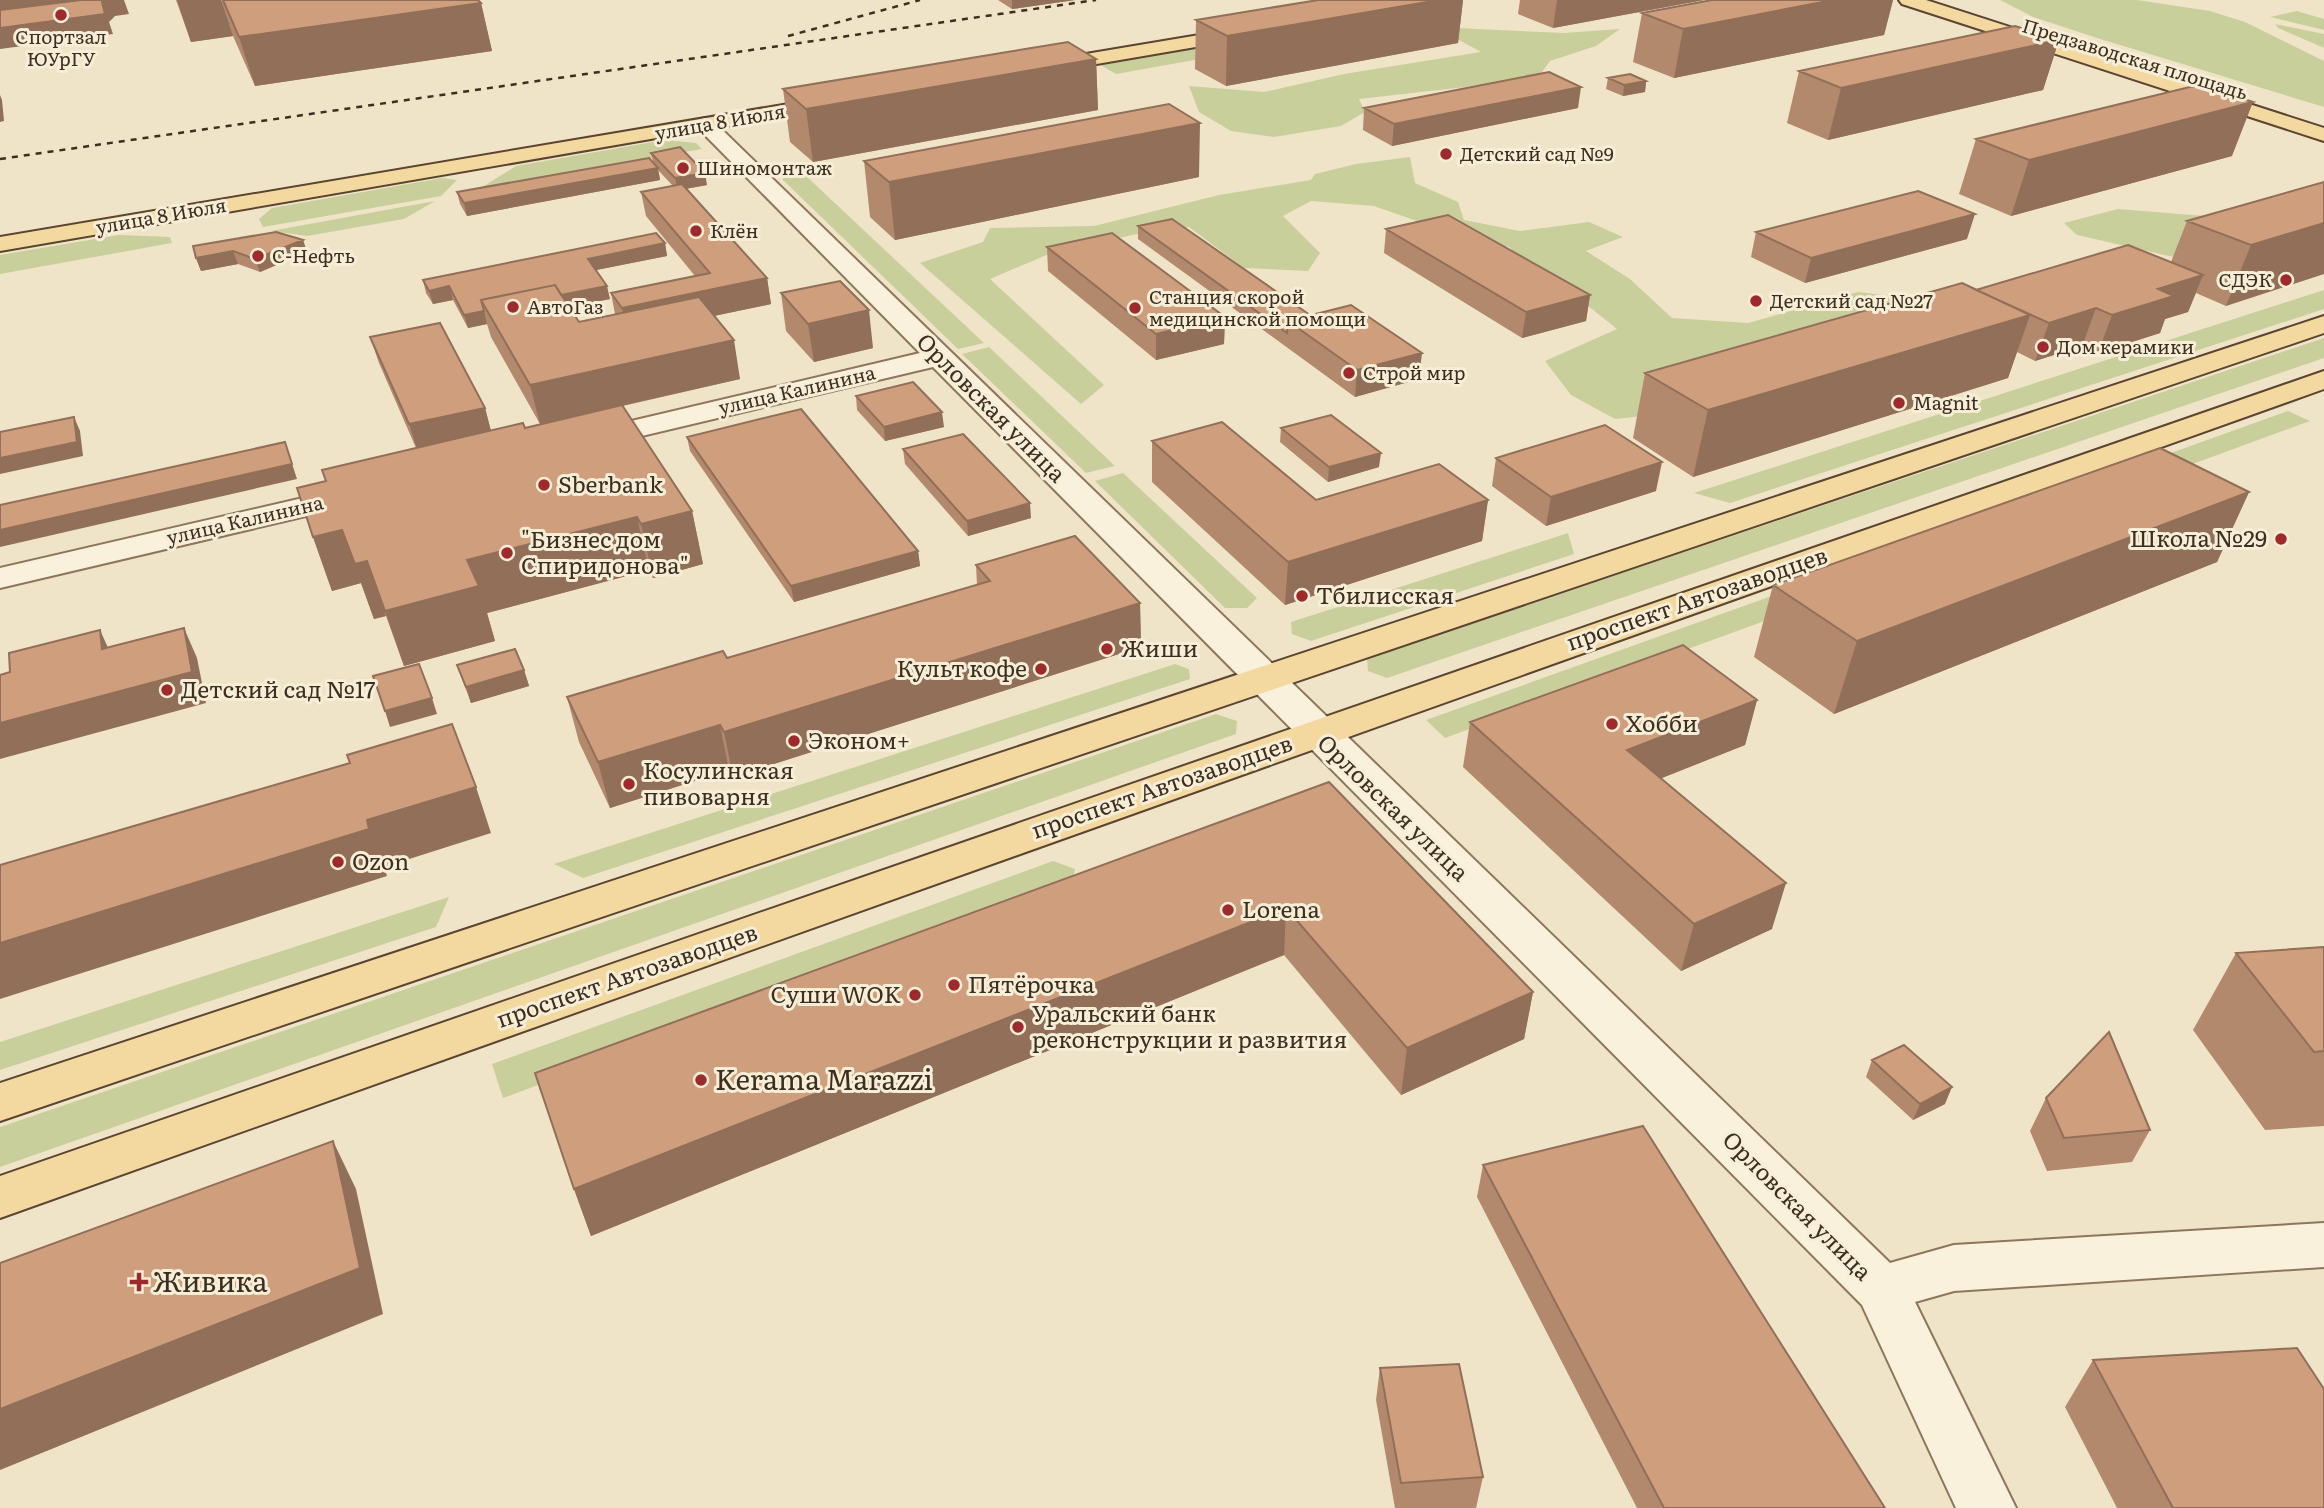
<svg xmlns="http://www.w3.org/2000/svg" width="2324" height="1508" viewBox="0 0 2324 1508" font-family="Literata,serif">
	<rect width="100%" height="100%" fill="#f0e4c8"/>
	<path fill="#c9cf9b" d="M 2000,0 L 2137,0 L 2210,11 L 2245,22 L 2324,61 L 2324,107 L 2097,38 L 2033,17 Z
		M 1434,6 L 1454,14 L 1116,74 L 1099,64 Z
		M 2297,11 L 2324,19 L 2324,30 L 2270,17 Z
		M 2275,24 L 2324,34 L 2324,48 L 2278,28 Z
		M 1435,27 L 1564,33 L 1620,29 L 1596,46 L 1550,61 L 1537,79 L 1359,99 L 1365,112 L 1341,126 L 1274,137 L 1231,131 L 1199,112 L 1189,86 L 1264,92 L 1344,74 L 1481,52 Z
		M 664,140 L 696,143 L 702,149 L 479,189 L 516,166 Z
		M 1410,157 L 1415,183 L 1458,202 L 1464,220 L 1520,231 L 1589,222 L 1623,237 L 1586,251 L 1630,279 L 1672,318 L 1748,323 L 1858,292 L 1931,301 L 1704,410 L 1615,419 L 1571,395 L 1545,361 L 1617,329 L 1592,309 L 1545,279 L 1509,247 L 1437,228 L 1374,206 L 1311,201 L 1283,216 L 1320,253 L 1308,271 L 1244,268 L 1189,227 L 1152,231 L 1056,251 L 990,279 L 1104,385 L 1081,404 L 920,263 L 983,242 L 990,228 L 1094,226 L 1219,195 L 1311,180 L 1315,174 L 1356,164 Z
		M 791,175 L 805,175 L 984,343 L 958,349 L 782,179 Z
		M 442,178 L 457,180 L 441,196 L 263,227 L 259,219 L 272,208 Z
		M 435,201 L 404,219 L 307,236 L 271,231 Z
		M 2118,209 L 2229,218 L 2324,212 L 2195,262 L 2077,235 L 2064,223 Z
		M 119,235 L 170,237 L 172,243 L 0,274 L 0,255 Z
		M 2324,290 L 2324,309 L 1730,503 L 1694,493 Z
		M 2324,338 L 2324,358 L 1387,678 L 1368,671 L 1367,658 Z
		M 989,347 L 1115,466 L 1086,473 L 962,354 Z
		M 2288,411 L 2310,421 L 1445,738 L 1426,720 Z
		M 1123,473 L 1257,598 L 1247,608 L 1225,608 L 1095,481 Z
		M 1568,533 L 1574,554 L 1311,641 L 1292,634 L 1291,622 Z
		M 1175,664 L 1189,669 L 1190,679 L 583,878 L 554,864 Z
		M 1216,714 L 1237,721 L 1236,734 L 0,1167 L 0,1127 Z
		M 1053,861 L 1075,869 L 1071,886 L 503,1098 L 492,1064 Z
		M 449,897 L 436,927 L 0,1070 L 0,1042 Z"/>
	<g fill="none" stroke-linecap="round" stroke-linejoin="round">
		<defs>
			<path id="minor" d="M 705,118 L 712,120 L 1890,1263 L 1954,1245 L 2324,1223 L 2324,1267 L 1954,1291 L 1915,1302 L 2016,1508 L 1956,1508 L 1862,1305 L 933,367 L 587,449 L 576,446 L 572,440 L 576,434 L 920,353 L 698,128 L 694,124 L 698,120 Z
				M 355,486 L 366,488 L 371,495 L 366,502 L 0,588 L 0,568 Z"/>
			<path id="major" d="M 1899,0 L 1926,0 L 2324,128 L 2324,141 L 1902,4 Z
				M 1247,27 L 1254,29 L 1256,33 L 1254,37 L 1044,73 L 1034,67 L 1044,61 Z
				M 836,96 L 843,98 L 846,102 L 843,106 L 0,251 L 0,237 Z
				M 2324,316 L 2324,333 L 0,1121 L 0,1083 Z
				M 2324,371 L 2324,389 L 0,1218 L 0,1176 Z"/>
		</defs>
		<use href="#minor" stroke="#8d765c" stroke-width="4"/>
		<use href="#major" stroke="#5b4430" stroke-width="4"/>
		<use href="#minor" fill="#faf1dc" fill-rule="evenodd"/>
		<use href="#major" fill="#f3d9a0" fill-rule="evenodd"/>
		<path stroke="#3d2e20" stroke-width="2.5" stroke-dasharray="6 6" stroke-linecap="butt" d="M 788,36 L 920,0
			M 0,159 L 1096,0"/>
	</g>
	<path fill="#b2896c" d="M 176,0 L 481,3 L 492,51 L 255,86 L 233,36 L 191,42 Z
		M 998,0 L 1075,0 L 1012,9 Z
		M 1318,0 L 1463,0 L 1458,43 L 1226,86 L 1195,69 L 1196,20 Z
		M 1520,0 L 1704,0 L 1553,28 L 1518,14 Z
		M 1712,0 L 1893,0 L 1884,35 L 1674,78 L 1633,62 L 1642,13 Z
		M 2059,40 L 2043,90 L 1828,140 L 1787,123 L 1799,71 Z
		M 1096,59 L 1098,110 L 813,162 L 790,142 L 783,89 Z
		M 1608,78 L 1646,81 L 1645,92 L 1623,96 L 1606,89 Z
		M 1364,108 L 1578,108 L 1392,146 L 1363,130 Z
		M 1976,139 L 2232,156 L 2011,216 L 1959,194 Z
		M 651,153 L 707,185 L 686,189 L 767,278 L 771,304 L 714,316 L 740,379 L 623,406 L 692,511 L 703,564 L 653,578 L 649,570 L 487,613 L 495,641 L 404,666 L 386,616 L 374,619 L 361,583 L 332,591 L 313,537 L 326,481 L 416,448 L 379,363 L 370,337 L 485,408 L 491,431 L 525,428 L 540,424 L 491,337 L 487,324 L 468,328 L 453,300 L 433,304 L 426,293 L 423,280 L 665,243 L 667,256 L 596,270 L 610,299 L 569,307 L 579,322 L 615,314 L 611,293 L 695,276 L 646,216 L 641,192 L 673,186 L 658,170 L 660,180 L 467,216 L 460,204 L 457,192 L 653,162 Z
		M 864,161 L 1199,177 L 895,240 L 870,217 Z
		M 2324,182 L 2226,306 L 2196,293 L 2188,312 L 2165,319 L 2160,333 L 2098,353 L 2082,346 L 2035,361 L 2017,352 L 2008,378 L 1693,477 L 1633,438 L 1645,373 L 1976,290 L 2171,262 L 2187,221 Z
		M 1138,226 L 1310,315 L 1419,379 L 1355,397 L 1138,239 Z
		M 1386,229 L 1590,295 L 1586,321 L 1522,338 L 1384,253 Z
		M 1756,232 L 1967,239 L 1805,283 L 1751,257 Z
		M 303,240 L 307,252 L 260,272 L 238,264 L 201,271 L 196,258 Z
		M 1047,247 L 1225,317 L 1224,344 L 1156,360 L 1048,271 Z
		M 781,293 L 873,348 L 814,362 L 786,331 Z
		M 856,396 L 944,427 L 885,441 L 857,410 Z
		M 1281,428 L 1379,467 L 1328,482 L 1280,442 Z
		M 687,437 L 918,551 L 920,566 L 794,602 L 690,451 Z
		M 1152,441 L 1316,500 L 1488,500 L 1482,541 L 1285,605 L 1152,482 Z
		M 903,449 L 1031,518 L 968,536 L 905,464 Z
		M 1496,458 L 1656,491 L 1546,526 L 1492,486 Z
		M 2249,492 L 2217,562 L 1834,714 L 1754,657 L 1773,585 Z
		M 976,565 L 1140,603 L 1141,647 L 733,777 L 729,770 L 610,808 L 579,742 L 567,697 L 727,658 L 977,585 Z
		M 457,665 L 524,670 L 529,686 L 471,703 Z
		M 1757,700 L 1745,745 L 1661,778 L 1772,929 L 1681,971 L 1463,767 L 1470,722 Z
		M 1329,782 L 1533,992 L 1524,1039 L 1401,1095 L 1284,955 L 591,1236 L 574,1189 Z
		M 2324,947 L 2324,1126 L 2265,1130 L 2193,1030 L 2236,953 Z
		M 1872,1060 L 1945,1104 L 1913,1120 L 1866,1077 Z
		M 2046,1098 L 2150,1130 L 2132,1162 L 2047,1171 L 2030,1131 Z
		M 1483,1165 L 1885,1508 L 1637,1508 L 1477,1197 Z
		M 2093,1360 L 2324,1508 L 2117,1508 L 2065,1407 Z
		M 1380,1368 L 1483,1477 L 1476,1508 L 1395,1508 L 1376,1400 Z"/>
	<path fill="#916f58" d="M 0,0 L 124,0 L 129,14 L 115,16 L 109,22 L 113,34 L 0,49 Z
		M 177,0 L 221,0 L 233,36 L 191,42 Z
		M 1012,0 L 1075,0 L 1012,9 Z
		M 1439,0 L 1463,0 L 1458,43 L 1226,86 L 1227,36 Z
		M 1557,0 L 1704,0 L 1553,28 Z
		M 1833,0 L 1893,0 L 1884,35 L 1674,78 L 1683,29 Z
		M 481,3 L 492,51 L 255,86 L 239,37 Z
		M 2059,40 L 2043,90 L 1828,140 L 1841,88 Z
		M 1096,59 L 1098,110 L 813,162 L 806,109 Z
		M 1646,81 L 1645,92 L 1623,96 L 1624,85 Z
		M 1581,87 L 1578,108 L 1392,146 L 1394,124 Z
		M 0,95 L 2,100 L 4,121 L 0,122 Z
		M 2253,102 L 2232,156 L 2011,216 L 2029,160 Z
		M 1200,123 L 1199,177 L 895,240 L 889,182 Z
		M 658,168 L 660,180 L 467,216 L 464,203 Z
		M 705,173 L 707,185 L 678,190 L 675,178 Z
		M 1975,214 L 1967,239 L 1805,283 L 1811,258 Z
		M 2324,223 L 2324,274 L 2226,306 L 2251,245 Z
		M 303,240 L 307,252 L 260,272 L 255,259 Z
		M 665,243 L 667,256 L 591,271 L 588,259 Z
		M 233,251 L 238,264 L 201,271 L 196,258 Z
		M 2203,275 L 2188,312 L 2165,319 L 2160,333 L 2098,353 L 2112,315 L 2158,289 Z
		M 767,278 L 771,304 L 627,334 L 622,308 Z
		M 449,286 L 453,300 L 433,304 L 429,291 Z
		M 607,286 L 610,299 L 494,322 L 487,310 Z
		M 1590,295 L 1586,321 L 1522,338 L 1526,312 Z
		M 2096,308 L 2082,346 L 2035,361 L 2049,323 Z
		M 869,310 L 873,348 L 814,362 L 808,324 Z
		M 484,311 L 487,324 L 468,328 L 464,315 Z
		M 2030,315 L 2008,378 L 1693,477 L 1708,410 Z
		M 1225,317 L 1224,344 L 1156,360 L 1156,334 Z
		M 734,340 L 740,379 L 540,424 L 530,385 Z
		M 1422,353 L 1419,379 L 1355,397 L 1357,370 Z
		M 485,408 L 492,435 L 418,452 L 409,424 Z
		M 942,412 L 944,427 L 885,441 L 884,427 Z
		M 74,417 L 80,431 L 83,456 L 0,474 L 0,458 Z
		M 285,442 L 297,479 L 0,547 L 0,530 Z
		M 1381,453 L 1379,467 L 1328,482 L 1329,467 Z
		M 1662,462 L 1656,491 L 1546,526 L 1551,497 Z
		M 2249,492 L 2217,562 L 1834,714 L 1857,641 Z
		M 1488,500 L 1482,541 L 1285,605 L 1288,562 Z
		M 1030,503 L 1031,518 L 968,536 L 967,521 Z
		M 692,511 L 703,564 L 653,578 L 641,524 Z
		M 637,517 L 649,570 L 487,613 L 495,641 L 404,666 L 385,611 L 467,560 Z
		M 342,530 L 367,561 L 386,616 L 374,619 L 361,583 L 332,591 L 313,537 Z
		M 918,551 L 920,566 L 794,602 L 791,586 Z
		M 1140,603 L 1141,647 L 733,777 L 724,732 Z
		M 184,628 L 197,658 L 206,703 L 0,759 L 0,723 Z
		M 100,630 L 114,661 L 102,649 Z
		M 524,670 L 529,686 L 471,703 L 466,687 Z
		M 432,698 L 437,714 L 390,727 L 385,711 Z
		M 1757,700 L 1745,745 L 1617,796 L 1627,750 Z
		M 720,725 L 729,770 L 610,808 L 598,762 Z
		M 476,787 L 491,833 L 384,867 L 387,876 L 0,999 L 0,943 L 367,820 Z
		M 1786,883 L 1772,929 L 1681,971 L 1694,924 Z
		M 1286,908 L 1284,955 L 591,1236 L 574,1189 Z
		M 1533,992 L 1524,1039 L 1401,1095 L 1407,1048 Z
		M 1952,1087 L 1945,1104 L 1913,1120 L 1920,1104 Z
		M 333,1141 L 356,1189 L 383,1314 L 0,1470 L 0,1409 Z"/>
	<path fill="#cf9f7d" stroke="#916f58" stroke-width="2" d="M 81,0 L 104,0 L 102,2 L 105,14 L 0,28 L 0,10 Z
		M 223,0 L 478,0 L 481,3 L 239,37 Z
		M 1318,0 L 1439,0 L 1227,36 L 1196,20 Z
		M 1712,0 L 1833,0 L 1683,29 L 1642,13 Z
		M 2015,26 L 2059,40 L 1841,88 L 1799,71 Z
		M 1068,42 L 1096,59 L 806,109 L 783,89 Z
		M 1549,72 L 1581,87 L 1394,124 L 1364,108 Z
		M 1630,74 L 1646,81 L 1624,85 L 1608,78 Z
		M 2198,85 L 2253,102 L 2029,160 L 1976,139 Z
		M 1169,104 L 1200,123 L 889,182 L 864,161 Z
		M 680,147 L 705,173 L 675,178 L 651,153 Z
		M 649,158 L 658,168 L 464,203 L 457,192 Z
		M 2324,182 L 2324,223 L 2251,245 L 2187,221 Z
		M 682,184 L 767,278 L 622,308 L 611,293 L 710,273 L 641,192 Z
		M 1918,191 L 1975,214 L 1811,258 L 1756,232 Z
		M 1448,215 L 1590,295 L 1526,312 L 1386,229 Z
		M 1172,219 L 1310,315 L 1288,321 L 1287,333 L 1138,226 Z
		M 276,232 L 303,240 L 255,259 L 233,251 L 196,258 L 193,246 Z
		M 656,233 L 665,243 L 588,259 L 607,286 L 561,295 L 555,285 L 481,300 L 484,311 L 464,315 L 449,286 L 429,291 L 423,280 Z
		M 1112,233 L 1225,317 L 1156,334 L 1047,247 Z
		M 2128,245 L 2203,275 L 2158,289 L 2174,296 L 2112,315 L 2096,308 L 2049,323 L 1976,290 Z
		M 840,281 L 869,310 L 808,324 L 781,293 Z
		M 1962,283 L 2030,315 L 1708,410 L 1645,373 Z
		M 555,285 L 579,322 L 699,297 L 734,340 L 530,385 L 481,300 Z
		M 1351,305 L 1422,353 L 1357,370 L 1288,321 Z
		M 440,323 L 485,408 L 409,424 L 370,337 Z
		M 913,382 L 942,412 L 884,427 L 856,396 Z
		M 622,405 L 692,511 L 641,524 L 637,517 L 467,560 L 479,586 L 385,611 L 367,561 L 355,564 L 342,530 L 313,537 L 297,488 L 326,481 L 322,470 L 523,423 L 525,428 Z
		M 801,409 L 918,551 L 791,586 L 687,437 Z
		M 1331,415 L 1381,453 L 1329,467 L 1281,428 Z
		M 74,417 L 77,442 L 0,458 L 0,432 Z
		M 1222,422 L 1316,500 L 1439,464 L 1488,500 L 1288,562 L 1152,441 Z
		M 1605,425 L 1662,462 L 1551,497 L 1496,458 Z
		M 963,434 L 1030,503 L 967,521 L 903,449 Z
		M 285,442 L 292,464 L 0,530 L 0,505 Z
		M 2160,448 L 2249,492 L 1857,641 L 1773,585 Z
		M 1075,536 L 1140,603 L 724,732 L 720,725 L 598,762 L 567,697 L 723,651 L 727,658 L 990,581 L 976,565 Z
		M 184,628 L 192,672 L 0,723 L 0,675 L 10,672 L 9,653 L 100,630 L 102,649 Z
		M 1683,645 L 1757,700 L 1627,750 L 1786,883 L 1694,924 L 1470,722 Z
		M 515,649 L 524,670 L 466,687 L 457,665 Z
		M 419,664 L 432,698 L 385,711 L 373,676 Z
		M 452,724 L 476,787 L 367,820 L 369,829 L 0,943 L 0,865 L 350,763 L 347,755 Z
		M 1329,782 L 1533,992 L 1407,1048 L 1286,908 L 574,1189 L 535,1073 Z
		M 2324,947 L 2324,1051 L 2314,1052 L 2236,953 Z
		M 2109,1032 L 2150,1130 L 2064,1138 L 2046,1098 Z
		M 1904,1045 L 1952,1087 L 1920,1104 L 1872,1060 Z
		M 1643,1126 L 1885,1508 L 1664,1508 L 1483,1165 Z
		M 333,1141 L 360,1268 L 0,1409 L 0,1263 Z
		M 2297,1348 L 2324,1389 L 2324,1508 L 2173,1508 L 2093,1360 Z
		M 1459,1364 L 1483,1477 L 1401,1483 L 1380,1368 Z"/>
	<g fill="#9e2a2b" stroke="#f7eed8" stroke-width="2.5">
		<circle cx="61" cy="15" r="7"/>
		<circle cx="1446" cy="154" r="7"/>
		<circle cx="683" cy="168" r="7"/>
		<circle cx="696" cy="231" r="7"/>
		<circle cx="258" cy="256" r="7"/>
		<circle cx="2286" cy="280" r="7"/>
		<circle cx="1756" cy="301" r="7"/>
		<circle cx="513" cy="307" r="7"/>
		<circle cx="1135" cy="308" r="7"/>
		<circle cx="2043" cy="347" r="7"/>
		<circle cx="1349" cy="373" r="7"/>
		<circle cx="1899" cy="403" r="7"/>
		<circle cx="544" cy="485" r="7"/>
		<circle cx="2281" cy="539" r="7"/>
		<circle cx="507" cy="553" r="7"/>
		<circle cx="1302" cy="596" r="7"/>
		<circle cx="1107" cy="649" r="7"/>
		<circle cx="1041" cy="669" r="7"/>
		<circle cx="167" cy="690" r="7"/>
		<circle cx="1612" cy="724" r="7"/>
		<circle cx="794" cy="741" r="7"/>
		<circle cx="629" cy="784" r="7"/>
		<circle cx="338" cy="862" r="7"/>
		<circle cx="1228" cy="910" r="7"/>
		<circle cx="954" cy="985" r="7"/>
		<circle cx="915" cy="995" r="7"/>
		<circle cx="1018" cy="1027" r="7"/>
		<circle cx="701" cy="1080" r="7"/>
		<path d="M135.5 1271.5h7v7h7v7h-7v7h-7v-7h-7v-7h7z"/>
	</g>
	<g text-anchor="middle" stroke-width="6" stroke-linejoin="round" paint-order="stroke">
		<g font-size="19" fill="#3d2e20" stroke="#f7eed8" text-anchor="start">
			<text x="61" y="44" text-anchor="middle">Спортзал<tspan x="61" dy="22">ЮУрГУ</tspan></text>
			<text x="1460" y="161">Детский сад №9</text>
			<text x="697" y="175">Шиномонтаж</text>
			<text x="710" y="238">Клён</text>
			<text x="272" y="263">С-Нефть</text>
			<text x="2272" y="287" text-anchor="end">СДЭК</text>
			<text x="1149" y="304">Станция скорой<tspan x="1149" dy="22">медицинской помощи</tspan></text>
			<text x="1770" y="308">Детский сад №27</text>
			<text x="527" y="314">АвтоГаз</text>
			<text x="2057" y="354">Дом керамики</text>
			<text x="1363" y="380">Строй мир</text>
			<text x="1913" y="410">Magnit</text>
		</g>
		<g font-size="19" fill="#3d2e20" stroke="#f7eed8">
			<text transform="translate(2135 59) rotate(17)" y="7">Предзаводская площадь</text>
			<text transform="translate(720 122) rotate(-10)" y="7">улица 8 Июля</text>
			<text transform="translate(161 216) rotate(-10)" y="7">улица 8 Июля</text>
			<text transform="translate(797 390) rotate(-13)" y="7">улица Калинина</text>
			<text transform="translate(245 520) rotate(-13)" y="7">улица Калинина</text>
		</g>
		<g font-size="23" fill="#3d2e20" stroke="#f7eed8">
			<text transform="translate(991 408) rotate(45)" y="8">Орловская улица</text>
			<text transform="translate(1697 599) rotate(-19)" y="8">проспект Автозаводцев</text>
			<text transform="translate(1162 787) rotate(-19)" y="8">проспект Автозаводцев</text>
			<text transform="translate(1393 808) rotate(44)" y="8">Орловская улица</text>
			<text transform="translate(627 976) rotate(-19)" y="8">проспект Автозаводцев</text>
			<text transform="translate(1797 1206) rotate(45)" y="8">Орловская улица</text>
		</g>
		<g font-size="23" fill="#3d2e20" stroke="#f7eed8" text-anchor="start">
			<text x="558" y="493">Sberbank</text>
			<text x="2267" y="547" text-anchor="end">Школа №29</text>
			<text x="521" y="548">"Бизнес дом<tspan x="521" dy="26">Спиридонова"</tspan></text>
			<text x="1316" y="604">Тбилисская</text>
			<text x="1121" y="657">Жиши</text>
			<text x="1027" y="677" text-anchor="end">Культ кофе</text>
			<text x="181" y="698">Детский сад №17</text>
			<text x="1626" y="732">Хобби</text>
			<text x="808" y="749">Эконом+</text>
			<text x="643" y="779">Косулинская<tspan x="643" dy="26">пивоварня</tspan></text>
			<text x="352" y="870">Ozon</text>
			<text x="1242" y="918">Lorena</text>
			<text x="968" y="993">Пятёрочка</text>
			<text x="901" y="1003" text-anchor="end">Суши WOK</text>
			<text x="1032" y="1022">Уральский банк<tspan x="1032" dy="26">реконструкции и развития</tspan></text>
		</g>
		<g font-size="28" fill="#3d2e20" stroke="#f7eed8" text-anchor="start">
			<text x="715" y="1090">Kerama Marazzi</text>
			<text x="153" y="1292">Живика</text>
		</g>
	</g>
</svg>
